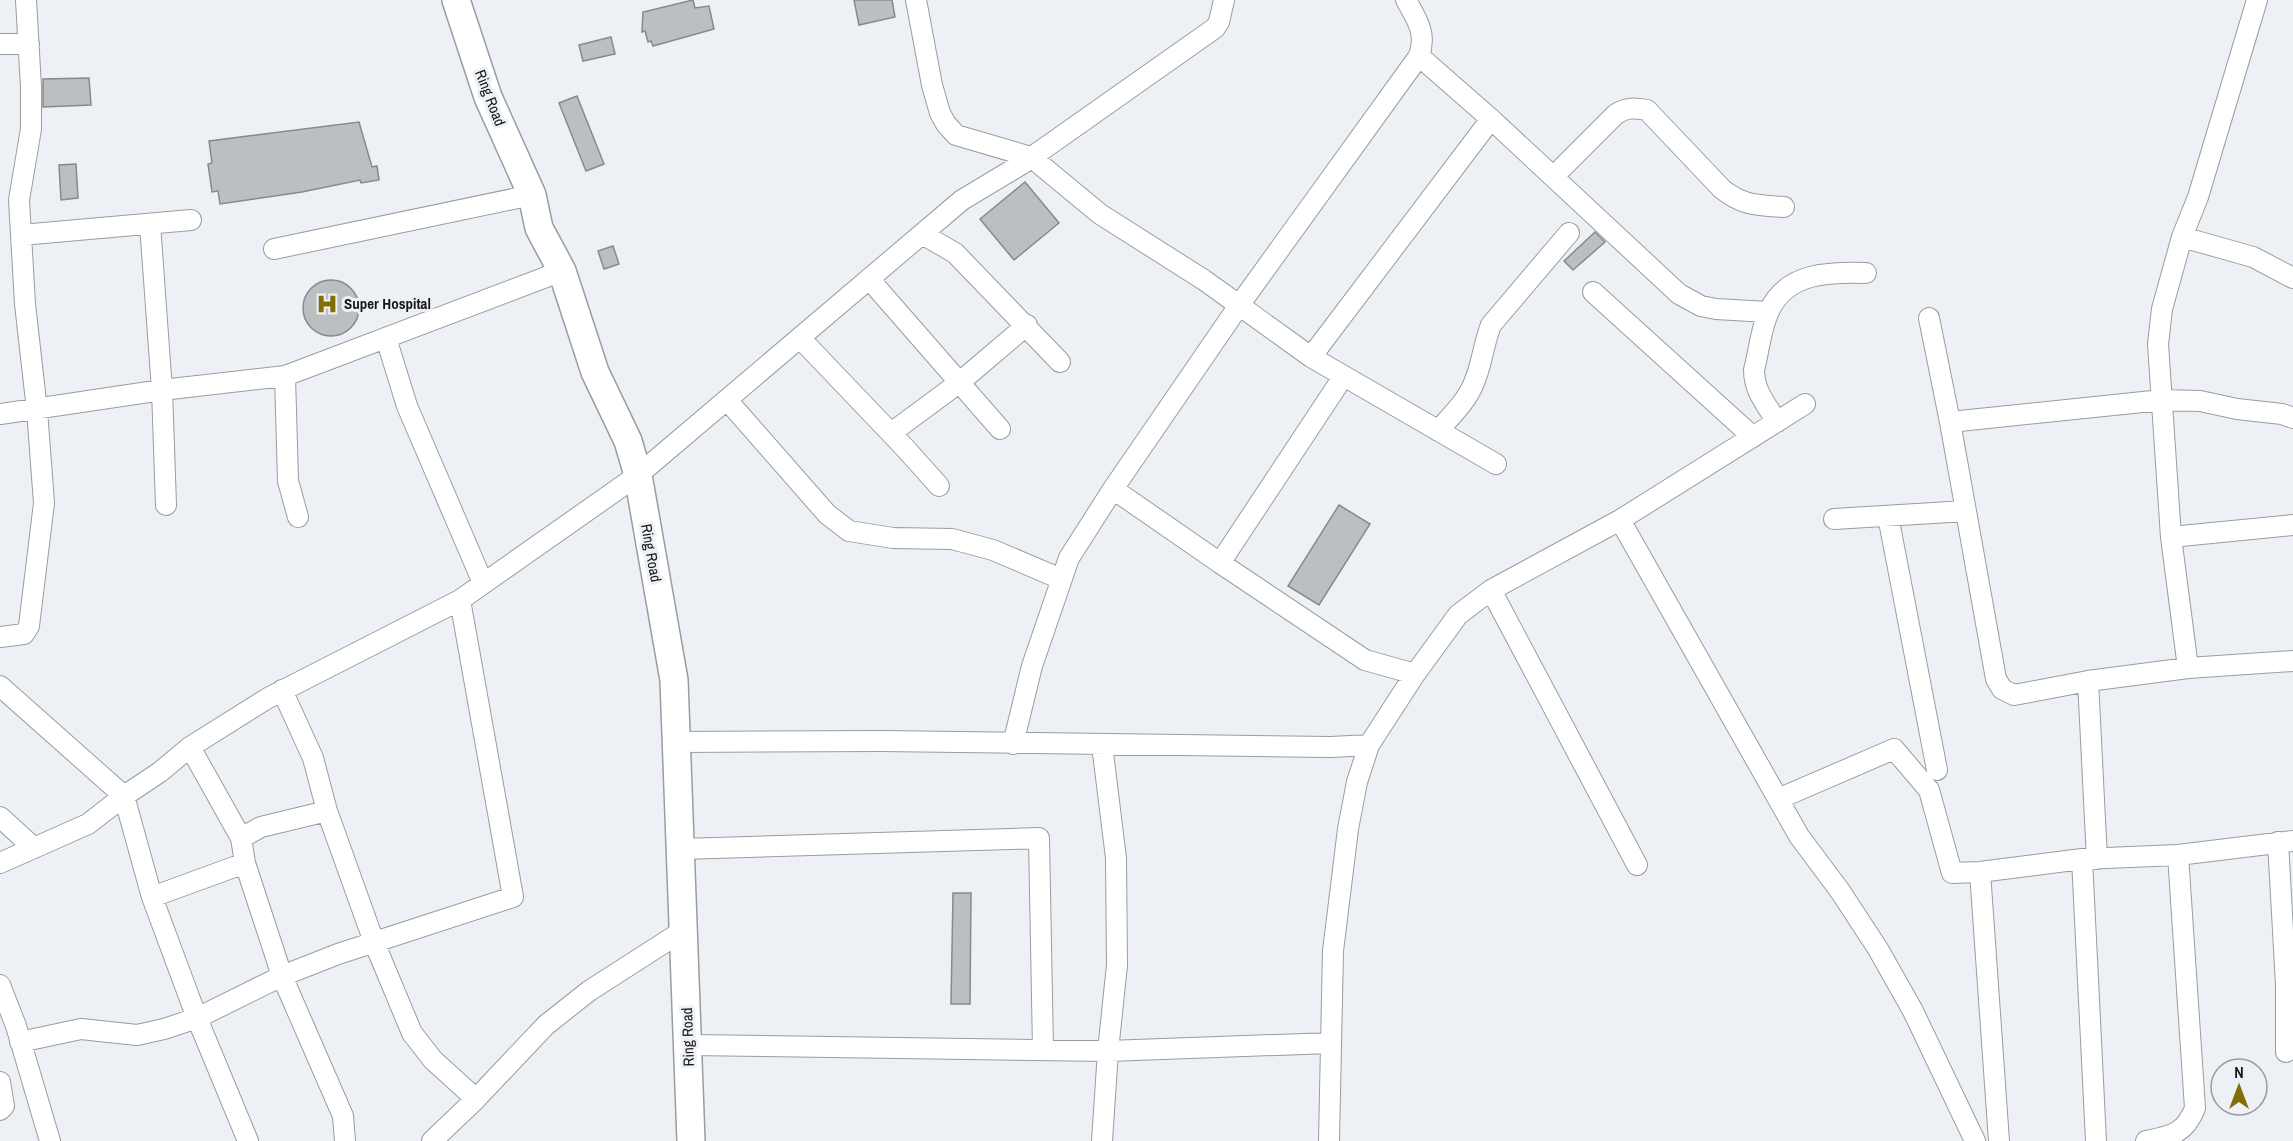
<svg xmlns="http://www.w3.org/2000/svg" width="2293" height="1141" viewBox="0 0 2293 1141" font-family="'Archivo Narrow',sans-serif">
	<rect width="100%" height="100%" fill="#edf1f6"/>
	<path fill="#babfc2" stroke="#868a8e" stroke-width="1.5" d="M 693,0 L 695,8 L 709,6 L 714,29 L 653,46 L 651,41 L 648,42 L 645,31 L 642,32 L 643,12 Z
		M 854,0 L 892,0 L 895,17 L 859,25 Z
		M 611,37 L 615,54 L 583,61 L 579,45 Z
		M 89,78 L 91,105 L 43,107 L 43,79 Z
		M 577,96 L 604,164 L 586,171 L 559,103 Z
		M 359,122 L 372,167 L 377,166 L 379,180 L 361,183 L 360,180 L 302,192 L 220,204 L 218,191 L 212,192 L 208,164 L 212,163 L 209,141 Z
		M 76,164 L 78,198 L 61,200 L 59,165 Z
		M 1025,182 L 1059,223 L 1014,260 L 980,219 Z
		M 1595,232 L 1605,242 L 1573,270 L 1564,261 Z
		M 613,246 L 619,264 L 604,269 L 598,251 Z
		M303 308a28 28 0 1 1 56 0a28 28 0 1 1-56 0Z
		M 1339,505 L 1370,524 L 1319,605 L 1288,586 Z
		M 953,893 L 971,893 L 970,1004 L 951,1004 Z"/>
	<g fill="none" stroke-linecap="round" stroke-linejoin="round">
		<defs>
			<path id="street" d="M 916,0 L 932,85 L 940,113 L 946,124 L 956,135 L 1031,157 L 1100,214 L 1204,280 L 1311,357 L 1496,464
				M 0,44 L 29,44
				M 1419,56 L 1491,119 L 1679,294 L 1701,306 L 1716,309 L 1768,312
				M 1554,176 L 1616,114 C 1627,107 1634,108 1647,110 L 1722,189 C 1743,206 1758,205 1784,207
				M 150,224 L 162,390 L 166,505
				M 922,234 L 955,253 L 1060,362
				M 21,235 L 191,220
				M 2182,237 L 2253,257 L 2293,278
				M 274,249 L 532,195
				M 870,280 L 1000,429
				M 1593,292 L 1753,437
				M 1929,318 L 1950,422 L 1996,679 L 2002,689 L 2014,695 L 2088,681 L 2188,668
				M 386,338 L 407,406 L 483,583
				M 800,338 L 905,448 L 939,486
				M 1311,357 L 1491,119
				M 285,376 L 288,481 L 298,517
				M 727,400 L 827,514 L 849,531 L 893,538 L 952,539 L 993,550 L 1061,579
				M 0,414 L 162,390 L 285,376 L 562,271
				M 1777,422 C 1766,404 1754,391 1754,370 C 1759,351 1761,328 1769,311 C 1787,272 1829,272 1866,273
				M 1950,422 L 2162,400 L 2200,401 L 2237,409 L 2282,414 L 2293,418
				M 1438,431 C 1450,417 1466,402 1473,385 C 1482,366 1483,345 1491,325 L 1569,233
				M 891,433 L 960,382 L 1027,325
				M 1113,489 L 1220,563 L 1343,377
				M 1888,516 L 1937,770
				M 1834,519 L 1966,511
				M 1620,520 L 1799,836 L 1840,891 L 1878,949 L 1913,1011 L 1975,1141
				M 2293,525 L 2171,537 L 2188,668 L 2293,661
				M 2171,537 L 2158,344 L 2162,309 L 2182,237 L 2198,197 L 2257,0
				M 1220,563 L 1365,660 L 1415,674
				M 1491,590 L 1637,865
				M 0,637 L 24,634 L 29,626 L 44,503 L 37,410 L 25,304 L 19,200 L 31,129 L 31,87 L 26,0
				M 2088,681 L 2097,859
				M 0,686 L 124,796 L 152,897 L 197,1018 L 248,1141
				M 282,690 L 313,758 L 327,811
				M 677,742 L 881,741 L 1331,747 L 1369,745
				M 1013,744 L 1032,666 L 1069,558 L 1113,489 L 1240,304 L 1419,56 C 1427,33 1417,20 1406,0
				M 1102,745 L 1116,858 L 1117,965 L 1108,1051 L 1102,1141
				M 190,747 L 241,838
				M 1778,799 L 1894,749 L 1929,790 L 1952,873 L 1980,872 L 2082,859 L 2178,855 L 2293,841
				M 0,817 L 34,848
				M 2278,842 L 2286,985 L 2286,1052
				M 681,849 L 1039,838 L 1043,1050
				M 2082,859 L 2096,1141
				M 0,863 L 88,824 L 124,796 L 160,772 L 190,747 L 268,698 L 460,600 L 638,475 L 962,200 L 1022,164 L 1215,28 L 1219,22 L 1224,0
				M 1980,872 L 1999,1141
				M 152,897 L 245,863
				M 0,985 L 16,1026 L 50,1141
				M 20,1042 L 81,1029 L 137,1035 L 164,1029 L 197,1018 L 282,976 L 338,954 L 513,897 L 460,600
				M 688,1045 L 1108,1051 L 1331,1043
				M 0,1082 L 4,1106 L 0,1110
				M 345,1141 L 343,1116 L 282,976 L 245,863 L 241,838 L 261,827 L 327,811 L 374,942 L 412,1033 L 433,1060 L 476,1099
				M 432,1141 L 476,1099 L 546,1025 L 589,991 L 684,930
				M 1329,1141 L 1333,951 L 1348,829 L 1357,782 L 1369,745 L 1415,674 L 1458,615 L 1491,590 L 1620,520 L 1805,404
				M 2146,1141 C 2171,1136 2185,1134 2195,1108 L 2178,855"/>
			<path id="secondary" d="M 456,0 L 488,97 L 532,195 L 539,228 L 562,271 L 595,372 L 628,441 L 638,475 L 674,680 L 691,1141"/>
		</defs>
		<use href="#street" stroke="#989da0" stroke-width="22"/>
		<use href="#secondary" stroke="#989da0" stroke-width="30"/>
		<use href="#street" stroke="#fff" stroke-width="20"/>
		<use href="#secondary" stroke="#fff" stroke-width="27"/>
	</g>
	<defs>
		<symbol id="hospital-bare" viewBox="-9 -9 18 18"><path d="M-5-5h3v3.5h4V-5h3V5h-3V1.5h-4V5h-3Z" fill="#826d09" stroke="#edf1f6" stroke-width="2.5" paint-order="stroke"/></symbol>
	</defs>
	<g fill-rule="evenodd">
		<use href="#hospital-bare" x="312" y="289" width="30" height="30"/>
	</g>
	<g text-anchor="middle" stroke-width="6" stroke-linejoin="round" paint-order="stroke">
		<g font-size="15" fill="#161719" stroke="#edf1f6">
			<text transform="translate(490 98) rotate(69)" y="5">Ring Road</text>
			<text transform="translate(651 553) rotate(80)" y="5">Ring Road</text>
			<text transform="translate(688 1037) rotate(-92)" y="5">Ring Road</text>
		</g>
		<g font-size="15" font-weight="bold" fill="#161719" stroke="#edf1f6" text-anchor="start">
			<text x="344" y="309">Super Hospital</text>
		</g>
	</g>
	<g transform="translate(2239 1087)"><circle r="28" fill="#edf1f6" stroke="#979a9e" stroke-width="1.5"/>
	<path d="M0-4.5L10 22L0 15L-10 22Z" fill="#826d09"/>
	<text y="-9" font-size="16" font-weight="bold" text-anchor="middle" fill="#161719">N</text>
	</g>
</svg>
